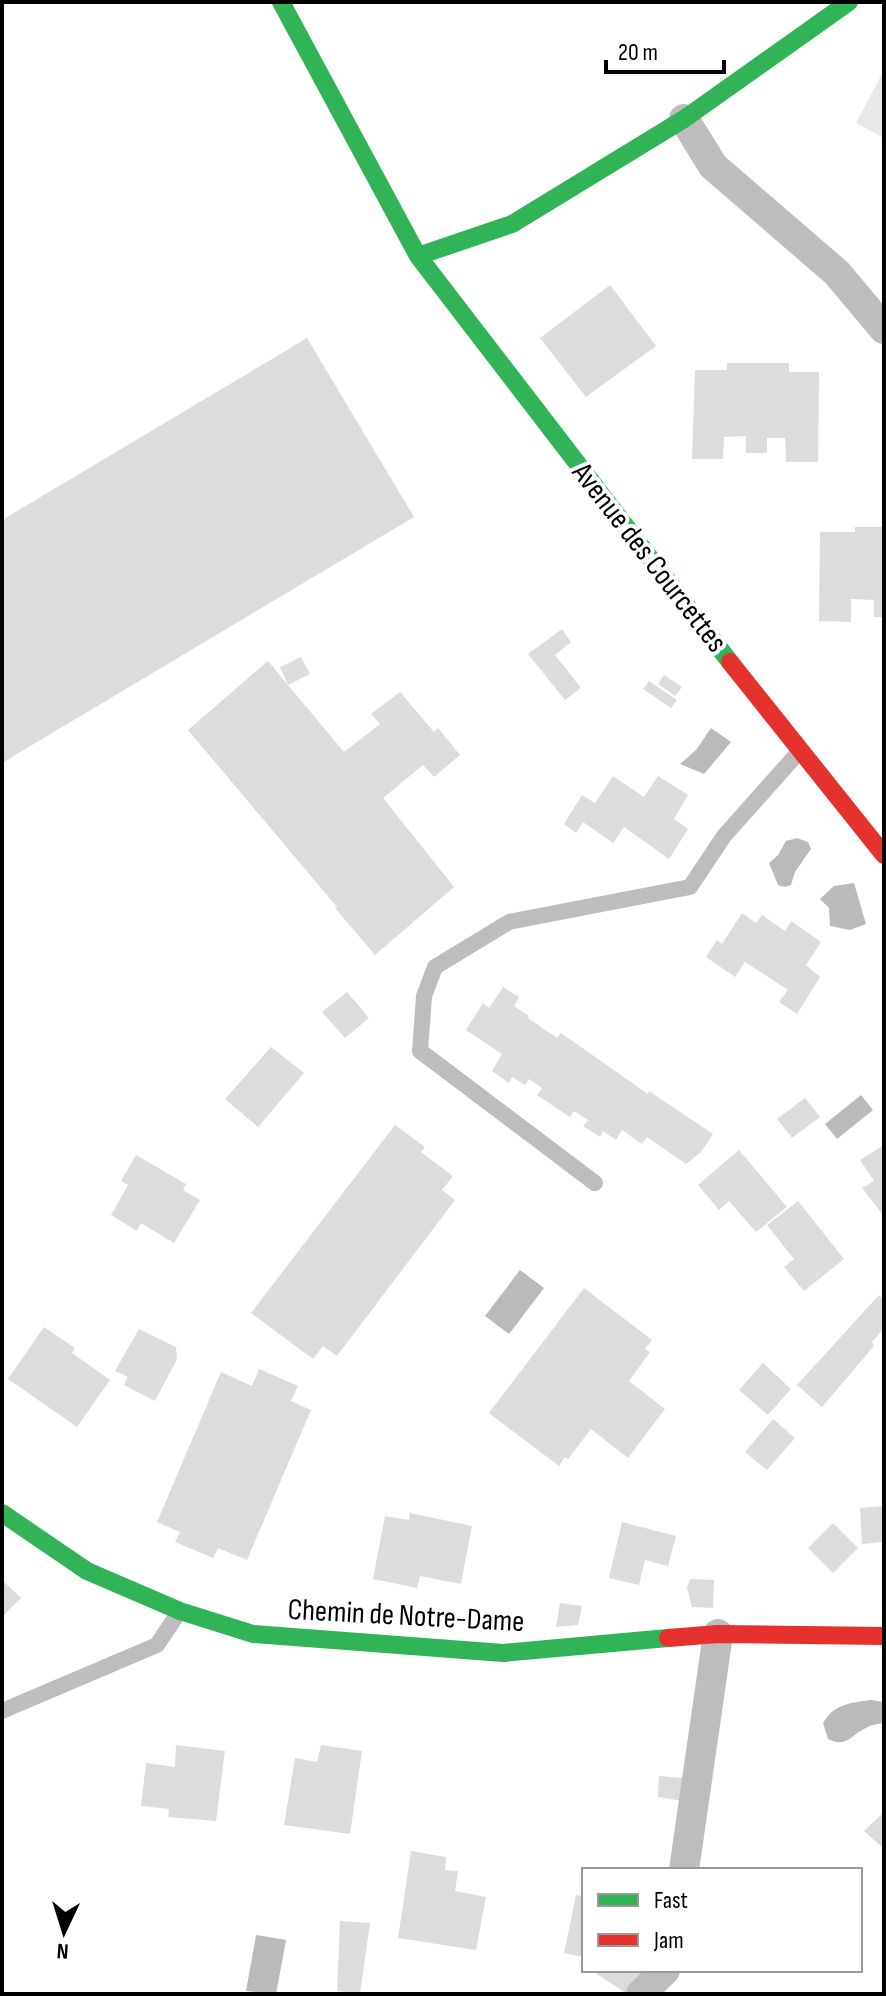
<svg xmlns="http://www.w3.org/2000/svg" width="886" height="1996" viewBox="0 0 886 1996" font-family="'Sofia Sans Condensed',sans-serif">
	<rect width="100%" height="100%" fill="#fff"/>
	<path fill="#e8e8e8" d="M 884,70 L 884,138 L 856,123 Z"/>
	<path fill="#bababa" d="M 711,728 L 731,742 L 704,774 L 680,764 L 696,750 Z
		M 797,838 L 808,842 L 811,849 L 795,872 L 791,885 L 785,887 L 778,885 L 769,863 L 778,855 L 786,841 Z
		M 854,883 L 866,924 L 850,930 L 830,926 L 829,908 L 820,899 L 834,886 Z
		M 861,1095 L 873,1110 L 837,1139 L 825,1124 Z
		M 520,1270 L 544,1288 L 509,1334 L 485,1316 Z
		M 871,1700 L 884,1702 L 884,1723 C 877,1724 870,1725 864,1729 C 849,1737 846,1748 828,1739 L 823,1723 C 834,1704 850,1703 871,1700 Z
		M 256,1935 L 286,1940 L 276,1994 L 246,1991 Z"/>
	<path fill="#dcdcdc" d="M 610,285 L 656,346 L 586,397 L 540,338 Z
		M 307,338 L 414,517 L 2,763 L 2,520 Z
		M 727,363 L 789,363 L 789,372 L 819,372 L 818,462 L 786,462 L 785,438 L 767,438 L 767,453 L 746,453 L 746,436 L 724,437 L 723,459 L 692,459 L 695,370 L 727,370 Z
		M 855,527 L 884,527 L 884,617 L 874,617 L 874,600 L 851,599 L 851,622 L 819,621 L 820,532 L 855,532 Z
		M 562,629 L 571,642 L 555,655 L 581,688 L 565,700 L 528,654 Z
		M 301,657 L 310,674 L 288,685 L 280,667 Z
		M 268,661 L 344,752 L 380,724 L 371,714 L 400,692 L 434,732 L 438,728 L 460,755 L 434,777 L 423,765 L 383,798 L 454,887 L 375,955 L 335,908 L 337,907 L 188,730 Z
		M 664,675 L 682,687 L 675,696 L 658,684 Z
		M 649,681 L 677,700 L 671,708 L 643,689 Z
		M 613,776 L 644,797 L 658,776 L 688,795 L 674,819 L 688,829 L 669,859 L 624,827 L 613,843 L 583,822 L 576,833 L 564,824 L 582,795 L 595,803 Z
		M 742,913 L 756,923 L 762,915 L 785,931 L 791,921 L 821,942 L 806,965 L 820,977 L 797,1014 L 779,1002 L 788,990 L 745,962 L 735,977 L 706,957 L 717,940 L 722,944 Z
		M 503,987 L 519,997 L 514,1006 L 529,1016 L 528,1018 L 557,1038 L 561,1033 L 648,1094 L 649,1091 L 713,1134 L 701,1152 L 686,1164 L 647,1137 L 642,1144 L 622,1130 L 616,1140 L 603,1131 L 600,1137 L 583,1126 L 588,1120 L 574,1111 L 570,1117 L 537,1095 L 542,1088 L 529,1079 L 525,1085 L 512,1077 L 509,1083 L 492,1071 L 502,1054 L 466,1030 L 483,1003 L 489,1008 Z
		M 347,992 L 369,1018 L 345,1038 L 322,1012 Z
		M 271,1047 L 304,1073 L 258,1127 L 225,1099 Z
		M 805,1098 L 820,1117 L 792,1138 L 777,1119 Z
		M 395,1125 L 425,1147 L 421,1152 L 453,1176 L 442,1190 L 455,1200 L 337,1356 L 323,1346 L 313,1359 L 251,1313 Z
		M 884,1145 L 884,1216 L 862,1188 L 874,1181 L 860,1160 Z
		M 739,1150 L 787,1207 L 756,1232 L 729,1201 L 719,1210 L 698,1185 Z
		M 136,1155 L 186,1184 L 183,1190 L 200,1200 L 174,1243 L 141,1223 L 137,1231 L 111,1215 L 128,1185 L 121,1181 Z
		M 798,1201 L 844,1259 L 804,1291 L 784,1267 L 794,1259 L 767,1225 Z
		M 584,1288 L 652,1340 L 645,1349 L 650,1352 L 629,1381 L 665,1409 L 628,1458 L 591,1429 L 568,1459 L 565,1457 L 559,1466 L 489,1413 Z
		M 879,1295 L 884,1300 L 884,1328 L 872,1342 L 874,1346 L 822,1407 L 797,1385 Z
		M 44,1327 L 75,1348 L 72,1353 L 110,1380 L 77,1427 L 8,1379 Z
		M 139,1329 L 176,1347 L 177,1359 L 155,1401 L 124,1385 L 128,1377 L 115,1371 Z
		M 763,1363 L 791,1389 L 768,1415 L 739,1390 Z
		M 259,1369 L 298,1386 L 291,1401 L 311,1410 L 247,1560 L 218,1548 L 213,1558 L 175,1542 L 180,1532 L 157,1522 L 221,1372 L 252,1386 Z
		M 773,1419 L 795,1438 L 767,1470 L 745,1452 Z
		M 884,1506 L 884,1542 L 862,1544 L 860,1508 Z
		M 410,1513 L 472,1526 L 461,1584 L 420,1576 L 417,1588 L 373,1579 L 385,1516 L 409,1520 Z
		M 622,1522 L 676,1536 L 668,1566 L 645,1560 L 639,1585 L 609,1578 Z
		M 833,1523 L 858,1548 L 833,1573 L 808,1548 Z
		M 690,1579 L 714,1580 L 713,1608 L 692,1607 L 687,1588 Z
		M 2,1580 L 21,1598 L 2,1617 Z
		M 560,1603 L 582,1606 L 578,1625 L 556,1627 Z
		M 176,1745 L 225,1751 L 216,1821 L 168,1817 L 169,1809 L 141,1806 L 146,1763 L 175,1767 Z
		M 321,1745 L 362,1751 L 350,1834 L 284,1825 L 295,1758 L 317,1762 Z
		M 659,1776 L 685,1778 L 683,1801 L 658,1797 Z
		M 884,1812 L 884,1849 L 864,1831 Z
		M 411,1851 L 446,1857 L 445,1870 L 458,1871 L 455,1891 L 486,1897 L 476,1950 L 398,1938 Z
		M 576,1895 L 584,1897 L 584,1957 L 564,1953 Z
		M 340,1921 L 370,1923 L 360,1994 L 337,1991 Z
		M 591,1970 L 644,1970 L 627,1994 Z"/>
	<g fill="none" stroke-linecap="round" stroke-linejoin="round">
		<path stroke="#bdbdbd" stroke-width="16" d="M 595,1183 L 420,1051 L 424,996 L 435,967 L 509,922 L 690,887 L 724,836 L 798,753
			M 2,1711 L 157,1645 L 179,1612"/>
		<path stroke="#bdbdbd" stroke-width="30" d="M 684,119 L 713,166 L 837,273 L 884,329
			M 684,1870 L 718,1634
			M 641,1994 L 665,1970"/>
		<path stroke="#30b455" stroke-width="18" d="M 281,2 L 418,256 L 730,662
			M 418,256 L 512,224 L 684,119 L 849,2
			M 2,1513 L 87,1571 L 180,1611 L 253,1634 L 503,1653 L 668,1638"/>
		<path stroke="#e5322d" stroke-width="18" d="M 730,662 L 884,855
			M 668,1638 L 718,1634 L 884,1636"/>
	</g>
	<g text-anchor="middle" stroke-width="8" stroke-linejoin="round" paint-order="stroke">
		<g font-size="30" fill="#000" stroke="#fff">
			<text transform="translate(650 557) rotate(52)" y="10">Avenue des Courcettes</text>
			<text transform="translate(406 1615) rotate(3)" y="10">Chemin de Notre-Dame</text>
		</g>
	</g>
	<rect width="886" height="1996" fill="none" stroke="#000000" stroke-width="8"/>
	<rect x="582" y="1868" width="280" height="104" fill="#ffffff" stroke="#999999" stroke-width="2"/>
	<rect x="598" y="1894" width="40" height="12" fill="#30b455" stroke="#999999" stroke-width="2"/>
	<text x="654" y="1908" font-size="24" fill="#000000">Fast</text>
	<rect x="598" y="1934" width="40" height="12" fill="#e5322d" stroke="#999999" stroke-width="2"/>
	<text x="654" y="1948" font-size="24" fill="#000000">Jam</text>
	<g transform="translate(64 1932) rotate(184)" stroke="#ffffff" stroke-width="6" paint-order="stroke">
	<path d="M0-6L14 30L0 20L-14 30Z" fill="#000000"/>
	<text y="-12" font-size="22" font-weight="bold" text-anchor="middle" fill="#000000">N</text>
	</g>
	<path d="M606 60v12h118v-12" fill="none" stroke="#000000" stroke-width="4"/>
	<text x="618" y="60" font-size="24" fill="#000000" stroke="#ffffff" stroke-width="6" paint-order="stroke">20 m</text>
</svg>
